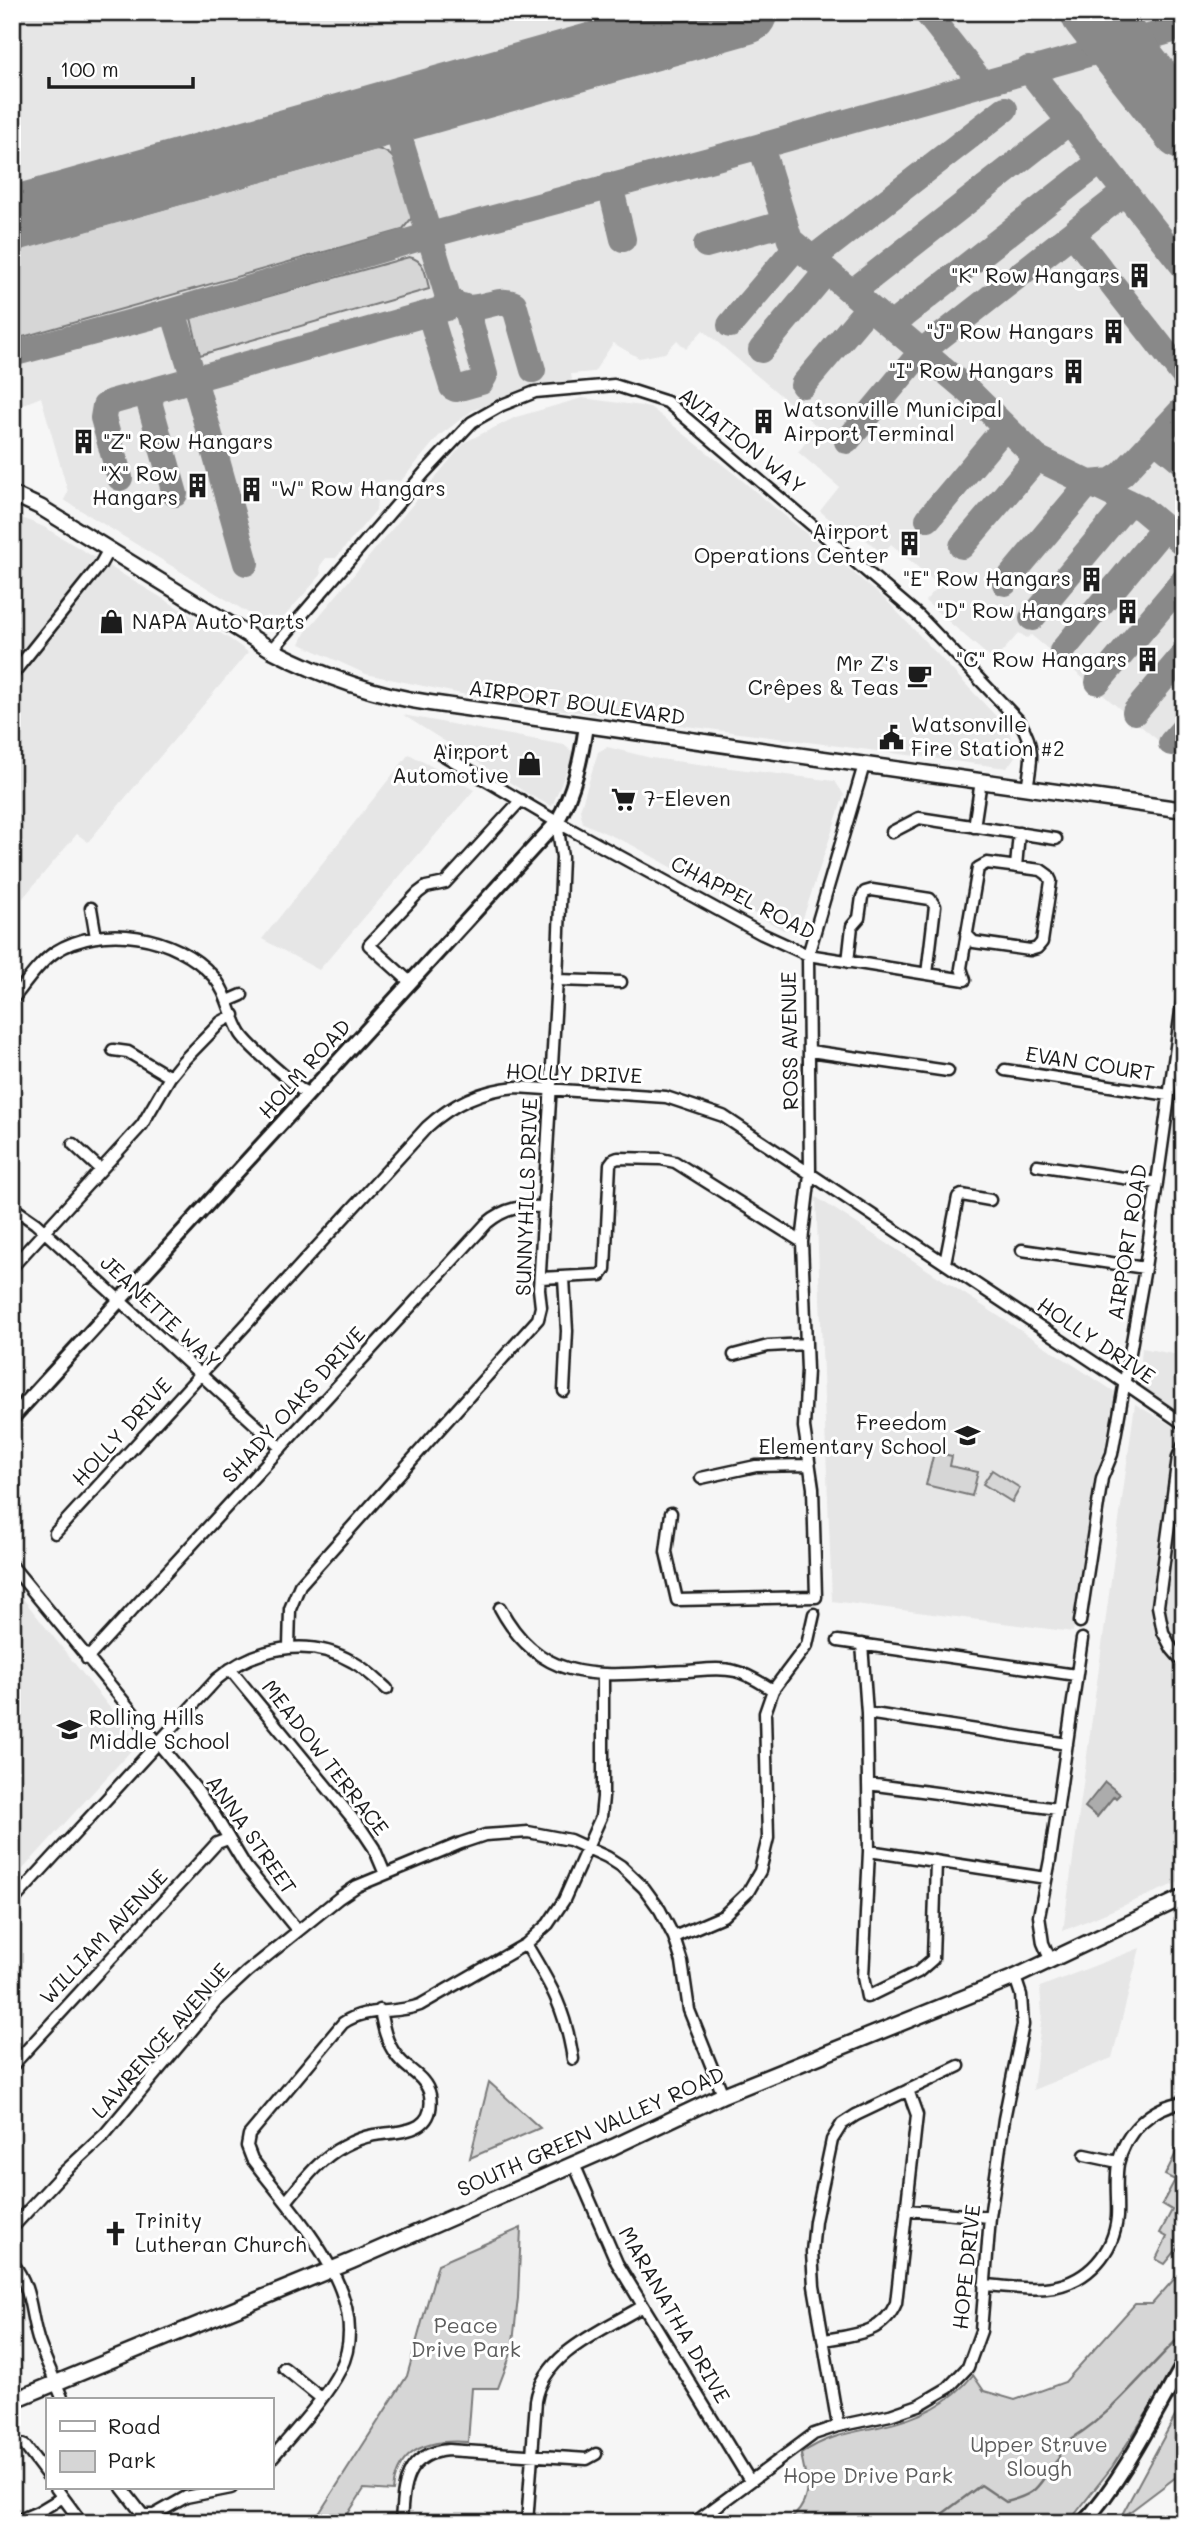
<svg xmlns="http://www.w3.org/2000/svg" width="1196" height="2535" viewBox="0 0 1196 2535" font-family="Mali,sans-serif">
	<rect width="100%" height="100%" fill="#f6f6f6"/>
	<filter id="ink" filterUnits="userSpaceOnUse"><feTurbulence type="fractalNoise" baseFrequency=".0143" numOctaves="2"/><feDisplacementMap in="SourceGraphic" scale="14" xChannelSelector="R" yChannelSelector="G"/><feConvolveMatrix kernelMatrix="1 2 1 2 8 2 1 2 1" color-interpolation-filters="sRGB"/></filter>
	<g filter="url(#ink)">
		<path fill="#e6e6e6" d="M 12,12 L 1184,12 L 1184,762 L 1031,635 L 1027,638 L 1019,633 L 994,661 L 925,601 L 939,586 L 935,582 L 891,544 L 883,554 L 857,532 L 852,538 L 820,511 L 839,487 L 798,452 L 818,427 L 703,330 L 686,349 L 677,340 L 665,353 L 639,358 L 613,343 L 594,372 L 571,374 L 572,380 L 473,410 L 439,436 L 401,481 L 386,480 L 373,484 L 377,500 L 376,510 L 336,558 L 326,558 L 320,566 L 321,575 L 283,618 L 266,616 L 263,622 L 64,500 L 68,492 L 41,397 L 12,409 Z
			M 582,398 L 650,407 L 732,472 L 886,600 L 1009,730 L 1016,755 L 1007,768 L 495,701 L 366,674 L 300,644 L 305,633 L 465,442 L 516,417 Z
			M 12,514 L 44,527 L 230,639 L 248,652 L 88,842 L 77,834 L 12,911 Z
			M 403,715 L 564,745 L 574,753 L 552,806 L 533,797 Z
			M 607,747 L 651,758 L 835,781 L 844,795 L 800,927 L 783,930 L 632,845 L 583,823 L 580,810 L 598,752 Z
			M 409,754 L 474,790 L 319,970 L 262,939 Z
			M 816,1197 L 1115,1392 L 1073,1632 L 832,1601 Z
			M 1142,1348 L 1184,1356 L 1184,1414 L 1144,1389 L 1139,1382 Z
			M 1135,1404 L 1184,1433 L 1184,1880 L 1063,1931 Z
			M 12,1585 L 138,1743 L 12,1881 Z
			M 1140,1948 L 1112,2058 L 1033,2090 L 1042,2014 L 1040,1987 Z"/>
		<path fill="#d6d6d6" stroke="#797979" stroke-width="2" d="M 376,149 C 403,152 408,190 412,213 L 411,219 L 402,230 L 12,340 L 12,251 Z
			M 409,257 C 425,260 426,275 429,289 L 200,355 L 191,318 Z
			M 934,1452 L 952,1456 L 950,1466 L 978,1472 L 972,1496 L 926,1485 Z
			M 992,1470 L 1020,1488 L 1012,1502 L 983,1484 Z
			M 489,2082 L 540,2128 L 470,2158 Z
			M 1177,2151 L 1184,2151 L 1184,2241 L 1165,2264 L 1156,2259 L 1167,2237 L 1160,2233 L 1172,2210 L 1162,2204 L 1175,2180 L 1165,2175 Z
			M 521,2228 L 518,2298 L 512,2351 L 498,2388 L 472,2388 L 468,2442 C 431,2439 397,2448 393,2491 L 364,2489 L 342,2523 L 313,2523 L 407,2376 L 438,2264 Z
			M 1184,2268 L 1184,2355 L 1112,2467 L 1068,2523 L 786,2523 C 814,2502 807,2484 801,2454 C 826,2436 849,2433 878,2427 C 914,2420 950,2404 973,2375 L 984,2391 L 1015,2400 L 1065,2382 L 1135,2304 L 1152,2304 Z
			M 1184,2400 L 1184,2471 L 1119,2520 Z"/>
		<path fill="#acacac" stroke="#727272" stroke-width="2" d="M 1105,1782 L 1120,1794 L 1116,1798 L 1114,1796 L 1097,1817 L 1085,1807 Z"/>
		<g fill="none" stroke-linecap="round" stroke-linejoin="round">
			<path stroke="#727272" stroke-width="2.5" d="M 930,2523 L 981,2485 L 1006,2502 C 1044,2492 1036,2484 1059,2458 L 1059,2446 C 1109,2420 1140,2375 1180,2337"/>
			<path stroke="#898989" stroke-width="26" d="M 926,12 L 982,83
				M 1028,69 L 1184,267
				M 392,113 L 448,297
				M 761,146 L 790,240 L 971,393 L 1037,458 L 1141,508 L 1184,544
				M 610,185 L 623,239
				M 1073,234 L 1184,376
				M 706,245 L 785,223
				M 812,259 L 1005,109
				M 852,292 L 1070,121
				M 463,306 L 468,313 L 485,375 L 481,382 L 456,389 L 452,387 L 431,318 L 444,307 L 448,297 C 471,322 494,294 514,304 L 533,370
				M 173,311 L 194,379 L 447,308
				M 730,325 L 797,246
				M 891,325 L 1101,161
				M 761,350 L 827,271
				M 12,354 L 173,311 L 430,235 L 761,146 L 1184,27
				M 803,385 L 869,307
				M 158,389 L 151,395 L 150,405 L 175,494
				M 1155,439 L 1184,463
				M 847,441 L 922,351 L 1125,192
				M 120,478 L 103,418 L 105,406 L 111,402 L 194,379 L 246,563
				M 928,519 L 1005,427
				M 962,546 L 1037,458
				M 1005,583 L 1089,483 L 1111,481 L 1122,474 L 1184,408
				M 1032,618 L 1129,502
				M 1062,651 L 1164,528
				M 1098,682 L 1184,580
				M 1135,712 L 1184,654
				M 1171,743 L 1184,728"/>
			<path stroke="#898989" stroke-width="65" d="M 1093,12 L 1184,128
				M 12,219 L 745,12"/>
			<defs>
				<path id="minor" d="M 272,650 L 425,472 L 472,422 L 502,405 L 535,392 L 614,385 L 667,402 L 919,616 L 1020,722 C 1035,747 1032,760 1027,788
					M 12,675 L 100,565 L 109,549
					M 440,753 L 557,822 L 762,934 L 808,955 L 965,980 L 961,968 L 978,868 L 987,863 L 1041,870 L 1048,875 L 1051,881 L 1042,942 L 1037,948 L 1030,950 L 974,942 L 966,934
					M 974,827 L 981,781
					M 892,832 L 919,818 L 1056,839
					M 1016,867 L 1019,833
					M 91,908 L 96,937
					M 848,962 L 852,926 L 859,918 L 862,897 L 865,892 L 872,890 L 930,899 L 935,906 L 927,974
					M 557,980 L 621,982
					M 410,982 L 369,945 L 418,893 L 426,887 L 445,883 L 521,800
					M 12,1000 C 25,984 38,964 55,952 C 102,922 176,935 213,976 C 228,993 230,1016 241,1034 C 251,1049 285,1076 300,1089 L 308,1093
					M 228,1001 L 242,995
					M 113,1050 L 128,1052 L 170,1077
					M 810,1051 L 948,1071
					M 1005,1070 L 1169,1095
					M 73,1144 L 101,1170
					M 1037,1165 L 1157,1183
					M 12,1207 L 35,1223 L 281,1448
					M 1022,1250 L 1145,1268
					M 945,1263 L 958,1197 L 962,1195 L 990,1200
					M 12,1267 L 142,1125 L 170,1077 L 183,1061 L 221,1022 L 234,1015
					M 540,1278 L 601,1275 L 605,1269 L 610,1164 L 613,1160 L 618,1158 L 661,1159 L 675,1162 L 802,1242 L 810,1174 L 808,955 L 864,765
					M 734,1355 L 768,1346 L 806,1344
					M 564,1391 L 567,1331 L 564,1278
					M 1184,1444 L 1178,1457 L 1158,1606 L 1163,1632 L 1172,1649 L 1184,1663
					M 701,1478 L 756,1466 L 809,1465
					M 671,1513 L 666,1552 L 677,1600 L 816,1597 L 813,1488 L 804,1427 L 807,1370 L 802,1242
					M 55,1533 L 427,1127 C 452,1104 482,1090 516,1087 L 666,1097 L 723,1116 L 1107,1371 L 1184,1424
					M 12,1566 L 196,1789 L 214,1814 L 246,1867 L 298,1931
					M 500,1608 C 544,1690 607,1674 687,1671 C 702,1670 720,1667 735,1671 C 748,1674 761,1683 773,1690
					M 1080,1622 L 1102,1478 L 1112,1454 L 1145,1268 L 1184,990
					M 838,1641 L 1076,1675
					M 862,1644 L 867,1713 L 869,1851 L 863,1977 L 867,1997 L 918,1972 L 933,1959 L 936,1861
					M 289,1647 L 290,1609 L 300,1585 L 538,1319 L 541,1307 L 539,1289 L 557,980 L 562,857 L 557,822
					M 87,1659 L 487,1223 C 506,1207 521,1206 544,1207
					M 230,1669 L 362,1830 L 374,1848 L 385,1874
					M 867,1713 L 1067,1744
					M 868,1784 L 1058,1809
					M 869,1851 L 1046,1878
					M 12,1902 L 217,1679 C 255,1647 309,1636 353,1662 C 366,1669 376,1679 387,1689
					M 674,1937 L 723,1916 L 748,1892 L 760,1871 L 768,1838 L 765,1713 L 773,1690 L 807,1645 L 814,1614
					M 526,1944 C 552,1987 565,2008 573,2059
					M 1051,1961 L 1043,1943 L 1039,1916 L 1050,1860 L 1082,1639
					M 12,2066 L 217,1843 L 228,1839
					M 1085,2155 L 1118,2162
					M 574,2164 L 617,2263 L 750,2481
					M 286,2202 C 303,2181 320,2158 344,2146 C 353,2141 363,2137 374,2135 C 399,2131 436,2134 430,2095 C 426,2076 406,2070 396,2055 C 386,2042 383,2026 380,2010
					M 906,2210 L 990,2217
					M 12,2228 L 62,2174 L 105,2134 L 219,1998 L 247,1972 L 339,1898 L 357,1886 L 461,1843 L 485,1835 L 528,1832 L 570,1840 L 607,1857 L 621,1866 L 644,1888 L 660,1910 L 674,1937 L 682,1962 L 689,2010 L 723,2095
					M 12,2262 C 32,2288 29,2309 38,2339 C 45,2360 55,2380 63,2400
					M 984,2285 C 1006,2286 1031,2291 1053,2287 C 1088,2281 1114,2252 1117,2217 C 1118,2200 1115,2181 1118,2164 C 1125,2131 1151,2107 1184,2102
					M 824,2340 C 853,2335 883,2334 896,2303 L 917,2115 L 908,2090
					M 284,2368 L 321,2398
					M 838,2426 L 814,2286 L 812,2252 L 815,2221 L 832,2140 L 842,2124 L 856,2115 L 959,2066
					M 12,2441 L 25,2446 L 47,2475
					M 271,2459 C 292,2434 326,2398 340,2370 C 377,2297 292,2213 252,2159 L 247,2146 L 249,2135 L 343,2023 C 368,2006 394,2015 420,2005 L 526,1944 L 548,1924 L 564,1900 L 596,1828 L 601,1817 L 603,1797 L 603,1674
					M 1183,2479 L 1184,2480
					M 56,2488 L 82,2523
					M 122,2488 L 143,2515
					M 12,2523 L 38,2512 L 63,2497
					M 132,2523 L 143,2515 L 154,2515 L 186,2497 L 231,2488
					M 401,2523 C 403,2487 404,2454 448,2450 L 587,2459 L 596,2454
					M 527,2523 L 536,2401 C 544,2352 604,2330 643,2306
					M 694,2523 L 814,2434 L 838,2426 L 890,2415 L 919,2405 L 948,2388 L 968,2367 L 981,2331 L 990,2217 L 1004,2119 L 1023,2025 L 1021,1995 L 1015,1977"/>
				<path id="tertiary" d="M 12,1418 L 557,822 C 574,791 581,760 586,726
					M 1083,2523 C 1123,2480 1155,2414 1184,2363"/>
				<path id="secondary" d="M 12,2401 L 352,2261 L 613,2147 L 723,2095 L 1015,1977 L 1184,1897"/>
				<path id="primary" d="M 12,494 L 40,507 L 272,650 C 322,676 374,695 430,703 L 1184,810"/>
			</defs>
			<use href="#minor" stroke="#1c1c1c" stroke-width="15"/>
			<use href="#tertiary" stroke="#1c1c1c" stroke-width="18"/>
			<use href="#secondary" stroke="#1c1c1c" stroke-width="19"/>
			<use href="#primary" stroke="#1c1c1c" stroke-width="19"/>
			<use href="#minor" stroke="#fff" stroke-width="10"/>
			<use href="#tertiary" stroke="#fff" stroke-width="12"/>
			<use href="#secondary" stroke="#fff" stroke-width="14"/>
			<use href="#primary" stroke="#fff" stroke-width="14"/>
		</g>
	</g>
	<defs>
		<symbol id="building-bare" viewBox="-9 -9 18 18"><path d="M-4-6H4V6H1V3H-1V6H-4ZM-2.5-4.3h1.7v1.8h-1.7ZM.8-4.3h1.7v1.8H.8ZM-2.5-1h1.7V.8h-1.7ZM.8-1h1.7V.8H.8Z" fill="#1c1c1c" stroke="#fff" stroke-width="2.5" paint-order="stroke"/></symbol>
		<symbol id="shop-bare" viewBox="-9 -9 18 18"><path d="M-5-2.5h2.3a2.7 3.5 0 0 1 5.4 0H5L5.5 6h-11ZM-1.5-2.5h3a1.5 2.3 0 0 0-3 0Z" fill="#1c1c1c" stroke="#fff" stroke-width="2.5" paint-order="stroke"/></symbol>
		<symbol id="cafe-bare" viewBox="-9 -9 18 18"><path d="M-5.5-4.5H6V0H3Q3 3.5 0 3.5H-2.5Q-5.5 3.5-5.5 0ZM3-3.2v2h1.7v-2ZM-6 4.5H4V6H-6Z" fill="#1c1c1c" stroke="#fff" stroke-width="2.5" paint-order="stroke"/></symbol>
		<symbol id="civic-bare" viewBox="-9 -9 18 18"><path d="M-.6-6.5H3V-4.5H.6V-3L4-1V1h2V6H-6V1h2V-1L-.6-3ZM-1.2 2.5V6h2.4V2.5Z" fill="#1c1c1c" stroke="#fff" stroke-width="2.5" paint-order="stroke"/></symbol>
		<symbol id="supermarket-bare" viewBox="-9 -9 18 18"><path d="M-6-5.5h2.5l.6 2H6L4.5 2H-2.5L-4.4-4H-6ZM-1.5 3.2a1.3 1.3 0 1 0 .1 0ZM3 3.2a1.3 1.3 0 1 0 .1 0Z" fill="#1c1c1c" stroke="#fff" stroke-width="2.5" paint-order="stroke"/></symbol>
		<symbol id="school-bare" viewBox="-9 -9 18 18"><path d="M0-5L7-2L0 1L-7-2ZM-4 1L0 2.5L4 1V4Q0 6-4 4Z" fill="#1c1c1c" stroke="#fff" stroke-width="2.5" paint-order="stroke"/></symbol>
		<symbol id="church-bare" viewBox="-9 -9 18 18"><path d="M-1.2-6h2.4v3.5h3.3v2.4h-3.3V6h-2.4V-.1h-3.3v-2.4h3.3Z" fill="#1c1c1c" stroke="#fff" stroke-width="2.5" paint-order="stroke"/></symbol>
	</defs>
	<g fill-rule="evenodd">
		<use href="#building-bare" x="1122" y="258" width="35" height="35"/>
		<use href="#building-bare" x="1096" y="314" width="35" height="35"/>
		<use href="#building-bare" x="1056" y="354" width="35" height="35"/>
		<use href="#building-bare" x="746" y="404" width="35" height="35"/>
		<use href="#building-bare" x="66" y="424" width="35" height="35"/>
		<use href="#building-bare" x="180" y="468" width="35" height="35"/>
		<use href="#building-bare" x="234" y="472" width="35" height="35"/>
		<use href="#building-bare" x="892" y="526" width="35" height="35"/>
		<use href="#building-bare" x="1074" y="562" width="35" height="35"/>
		<use href="#building-bare" x="1110" y="594" width="35" height="35"/>
		<use href="#shop-bare" x="94" y="604" width="35" height="35"/>
		<use href="#building-bare" x="1130" y="642" width="35" height="35"/>
		<use href="#cafe-bare" x="902" y="658" width="35" height="35"/>
		<use href="#civic-bare" x="874" y="720" width="35" height="35"/>
		<use href="#shop-bare" x="512" y="746" width="35" height="35"/>
		<use href="#supermarket-bare" x="606" y="782" width="35" height="35"/>
		<use href="#school-bare" x="950" y="1418" width="35" height="35"/>
		<use href="#school-bare" x="52" y="1712" width="35" height="35"/>
		<use href="#church-bare" x="98" y="2216" width="35" height="35"/>
	</g>
	<g text-anchor="middle" stroke-width="6" stroke-linejoin="round" paint-order="stroke">
		<g font-size="21" fill="#1c1c1c" stroke="#fff" text-anchor="end">
			<text x="1120" y="283">"K" Row Hangars</text>
			<text x="1094" y="339">"J" Row Hangars</text>
			<text x="1054" y="378">"I" Row Hangars</text>
			<text x="783" y="417" text-anchor="start">Watsonville Municipal<tspan x="783" dy="24">Airport Terminal</tspan></text>
			<text x="103" y="449" text-anchor="start">"Z" Row Hangars</text>
			<text x="178" y="481">"X" Row<tspan x="178" dy="24">Hangars</tspan></text>
			<text x="271" y="496" text-anchor="start">"W" Row Hangars</text>
			<text x="889" y="539">Airport<tspan x="889" dy="24">Operations Center</tspan></text>
			<text x="1071" y="586">"E" Row Hangars</text>
			<text x="1107" y="618">"D" Row Hangars</text>
			<text x="132" y="629" text-anchor="start">NAPA Auto Parts</text>
			<text x="1127" y="667">"C" Row Hangars</text>
			<text x="899" y="671">Mr Z's<tspan x="899" dy="24">Crêpes &amp; Teas</tspan></text>
			<text x="911" y="732" text-anchor="start">Watsonville<tspan x="911" dy="24">Fire Station #2</tspan></text>
			<text x="509" y="759">Airport<tspan x="509" dy="24">Automotive</tspan></text>
			<text x="644" y="806" text-anchor="start">7-Eleven</text>
			<text x="947" y="1430">Freedom<tspan x="947" dy="24">Elementary School</tspan></text>
			<text x="89" y="1725" text-anchor="start">Rolling Hills<tspan x="89" dy="24">Middle School</tspan></text>
			<text x="135" y="2228" text-anchor="start">Trinity<tspan x="135" dy="24">Lutheran Church</tspan></text>
		</g>
		<g font-size="21" fill="#1c1c1c" stroke="#fff">
			<text transform="translate(742 441) rotate(39)" y="7">AVIATION WAY</text>
			<text transform="translate(577 703) rotate(8)" y="7">AIRPORT BOULEVARD</text>
			<text transform="translate(743 898) rotate(27)" y="7">CHAPPEL ROAD</text>
			<text transform="translate(790 1041) rotate(-91)" y="7">ROSS AVENUE</text>
			<text transform="translate(1090 1064) rotate(9)" y="7">EVAN COURT</text>
			<text transform="translate(305 1069) rotate(-48)" y="7">HOLM ROAD</text>
			<text transform="translate(574 1074) rotate(2)" y="7">HOLLY DRIVE</text>
			<text transform="translate(527 1197) rotate(-88)" y="7">SUNNYHILLS DRIVE</text>
			<text transform="translate(1128 1242) rotate(-81)" y="7">AIRPORT ROAD</text>
			<text transform="translate(160 1312) rotate(43)" y="7">JEANETTE WAY</text>
			<text transform="translate(1096 1341) rotate(34)" y="7">HOLLY DRIVE</text>
			<text transform="translate(294 1405) rotate(-48)" y="7">SHADY OAKS DRIVE</text>
			<text transform="translate(122 1432) rotate(-48)" y="7">HOLLY DRIVE</text>
			<text transform="translate(325 1758) rotate(52)" y="7">MEADOW TERRACE</text>
			<text transform="translate(251 1835) rotate(55)" y="7">ANNA STREET</text>
			<text transform="translate(104 1937) rotate(-47)" y="7">WILLIAM AVENUE</text>
			<text transform="translate(161 2041) rotate(-49)" y="7">LAWRENCE AVENUE</text>
			<text transform="translate(591 2132) rotate(-24)" y="7">SOUTH GREEN VALLEY ROAD</text>
			<text transform="translate(967 2267) rotate(-84)" y="7">HOPE DRIVE</text>
			<text transform="translate(674 2315) rotate(60)" y="7">MARANATHA DRIVE</text>
		</g>
		<g font-size="21" fill="#5d5d5d" stroke="#fff">
			<text x="466" y="2333">Peace<tspan x="466" dy="24">Drive Park</tspan></text>
			<text x="1039" y="2452">Upper Struve<tspan x="1039" dy="24">Slough</tspan></text>
			<text x="868" y="2483">Hope Drive Park</text>
		</g>
	</g>
	<rect width="1196" height="2535" fill="none" stroke="#fff" stroke-width="42"/>
	<rect x="21" y="21" width="1154" height="2493" fill="none" stroke="#1c1c1c" stroke-width="2.5" filter="url(#ink)"/>
	<rect x="46" y="2398" width="228" height="91" fill="#ffffff" stroke="#a4a4a4" stroke-width="2"/>
	<rect x="60" y="2421" width="35" height="10" fill="#ffffff" stroke="#a4a4a4" stroke-width="2"/>
	<text x="108" y="2434" font-size="21" fill="#1c1c1c">Road</text>
	<rect x="60" y="2451" width="35" height="21" fill="#d6d6d6" stroke="#a4a4a4" stroke-width="2"/>
	<text x="108" y="2468" font-size="21" fill="#1c1c1c">Park</text>
	<path d="M49 77v10h144v-10" fill="none" stroke="#1c1c1c" stroke-width="3.5"/>
	<text x="60" y="77" font-size="21" fill="#1c1c1c" stroke="#ffffff" stroke-width="5" paint-order="stroke">100 m</text>
</svg>
